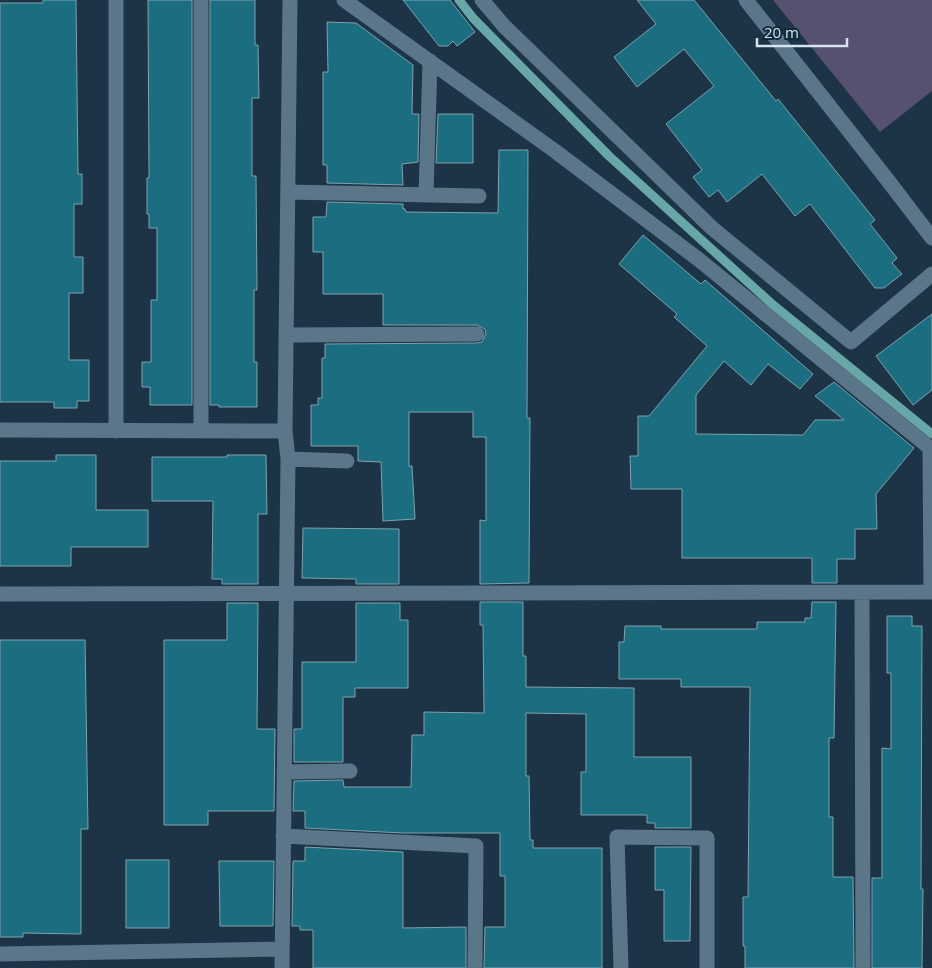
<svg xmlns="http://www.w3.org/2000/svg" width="932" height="968" viewBox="0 0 932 968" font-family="'Open Sans',sans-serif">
	<rect width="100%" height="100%" fill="#1c3445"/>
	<path fill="#55516f" d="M 773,0 L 932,0 L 932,91 L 880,132 Z"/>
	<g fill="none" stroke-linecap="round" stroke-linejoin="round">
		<path stroke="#68a7a8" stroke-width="9" d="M 459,0 L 473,18 L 609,156 L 772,304 L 932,434"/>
	</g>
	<path fill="#1b6d80" stroke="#7ea3ae" d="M 43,0 L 76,0 L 78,174 L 82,174 L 82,204 L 74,204 L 74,257 L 83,257 L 83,293 L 69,293 L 69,360 L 89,360 L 89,401 L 77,401 L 77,408 L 54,408 L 54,402 L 0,402 L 0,3 L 43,3 Z
		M 148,0 L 192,0 L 192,405 L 150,405 L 150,387 L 142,387 L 142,362 L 151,362 L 151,300 L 157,300 L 157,228 L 149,228 L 149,214 L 147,214 L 147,178 L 149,178 Z
		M 210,0 L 255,0 L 255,45 L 258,45 L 259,98 L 252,98 L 252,176 L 256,176 L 257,290 L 254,290 L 254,362 L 257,362 L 257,407 L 219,407 L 219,405 L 210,405 Z
		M 403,0 L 450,0 L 475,32 L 457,46 L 453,41 L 448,46 L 439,46 Z
		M 637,0 L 694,0 L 776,101 L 778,99 L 875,220 L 870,224 L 897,258 L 892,263 L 902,274 L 884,288 L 875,288 L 810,204 L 795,216 L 762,174 L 727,202 L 718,190 L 709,197 L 693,177 L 702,170 L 666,124 L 714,86 L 684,49 L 637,87 L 614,57 L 656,24 Z
		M 327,22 L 356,23 L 413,65 L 412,114 L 419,114 L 418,162 L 402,164 L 403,185 L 327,183 L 327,165 L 323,165 L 323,72 L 328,72 Z
		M 438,114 L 473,114 L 473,163 L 436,163 Z
		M 499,150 L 528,150 L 527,418 L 530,418 L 529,583 L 480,584 L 480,520 L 486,521 L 486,437 L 473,437 L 473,412 L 409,412 L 409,466 L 412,466 L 415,519 L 383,521 L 381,462 L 358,461 L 358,446 L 311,446 L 311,405 L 318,405 L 318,398 L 322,398 L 322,358 L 325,358 L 325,344 L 477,343 L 482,342 L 486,334 L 485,329 L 477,325 L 383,325 L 383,294 L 323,294 L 323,252 L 313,252 L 313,217 L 326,217 L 327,202 L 403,204 L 403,209 L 405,209 L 406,212 L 498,213 Z
		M 643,235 L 701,284 L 705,280 L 813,374 L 800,389 L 768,364 L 751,385 L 724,361 L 696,395 L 696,434 L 803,435 L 815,420 L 844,420 L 815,396 L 834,382 L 914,448 L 876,494 L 877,529 L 855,529 L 855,559 L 837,559 L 837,583 L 812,583 L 812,558 L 682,558 L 682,489 L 631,489 L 630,456 L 638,456 L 638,416 L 649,416 L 707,346 L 674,317 L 677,314 L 619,264 Z
		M 932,314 L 932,390 L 913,405 L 876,356 Z
		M 56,455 L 96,455 L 96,510 L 148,510 L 148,547 L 71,547 L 71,566 L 0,566 L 0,461 L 56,461 Z
		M 227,455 L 266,455 L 267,514 L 258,514 L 258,584 L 222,584 L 222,579 L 212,579 L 213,501 L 152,501 L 152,457 L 227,457 Z
		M 303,528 L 399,529 L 399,584 L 356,584 L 356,579 L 302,578 Z
		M 480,602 L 523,602 L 523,656 L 526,656 L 526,687 L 634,688 L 634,757 L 691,757 L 691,828 L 655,828 L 655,823 L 647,823 L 647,815 L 581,815 L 581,772 L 586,772 L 586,714 L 526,713 L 526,776 L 529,776 L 530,840 L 533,840 L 533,848 L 602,848 L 602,968 L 484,968 L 485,927 L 505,927 L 505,876 L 500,876 L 500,833 L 403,833 L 305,828 L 305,811 L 293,811 L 294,781 L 343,780 L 344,787 L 411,787 L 412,735 L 424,735 L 424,712 L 484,713 L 483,625 L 480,625 Z
		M 812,602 L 836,602 L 834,738 L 829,738 L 829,817 L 833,817 L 833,877 L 853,877 L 854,968 L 745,968 L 745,946 L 743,946 L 743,897 L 748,897 L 750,687 L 681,687 L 681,679 L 619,679 L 619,642 L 624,642 L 625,626 L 661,626 L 661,629 L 757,629 L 757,622 L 805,622 L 805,618 L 811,618 Z
		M 227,603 L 258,603 L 257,729 L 275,729 L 274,811 L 208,811 L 208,825 L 164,825 L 164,640 L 227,640 Z
		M 356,603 L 400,603 L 400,620 L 408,620 L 408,688 L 355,688 L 355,697 L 343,697 L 343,762 L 294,762 L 294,729 L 302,729 L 302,662 L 356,662 Z
		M 887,616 L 912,616 L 912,626 L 922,626 L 921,889 L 923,889 L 922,968 L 872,968 L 872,878 L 882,878 L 882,748 L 891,749 L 891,673 L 887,673 Z
		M 0,640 L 85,640 L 88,829 L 81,829 L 81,934 L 23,933 L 23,937 L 0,937 Z
		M 305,847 L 403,852 L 403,928 L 466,927 L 466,968 L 313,968 L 313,930 L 300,930 L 300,926 L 292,926 L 293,861 L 305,861 Z
		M 655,847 L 691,847 L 690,941 L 664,941 L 664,890 L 655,890 Z
		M 126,860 L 169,860 L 169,928 L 126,928 Z
		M 219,861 L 274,861 L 273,926 L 220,926 Z"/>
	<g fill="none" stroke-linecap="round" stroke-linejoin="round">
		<path stroke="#5b7589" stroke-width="15" d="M 201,0 L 201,431
			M 344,0 L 555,151 L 698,259 L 930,448 L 931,592
			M 482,0 L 504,26 L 712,228 L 851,342 L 932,274
			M 746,0 L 886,178 L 932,238
			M 288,192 L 479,196
			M 426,195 L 430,61
			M 286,335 L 477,334
			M 0,430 L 285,431
			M 116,431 L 116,0
			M 288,459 L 347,461
			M 862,593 L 863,968
			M 0,594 L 932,592
			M 284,772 L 350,771
			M 283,836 L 476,846 L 475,968
			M 0,954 L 282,949
			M 282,968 L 288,459 L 285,431 L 290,0
			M 621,968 L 617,837 L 707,838 L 707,968"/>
	</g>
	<path d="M757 38v8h90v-8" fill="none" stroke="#d6e4ef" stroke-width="2.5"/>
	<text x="764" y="38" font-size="15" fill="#d6e4ef" stroke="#122a3a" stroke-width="4" paint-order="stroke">20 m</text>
</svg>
